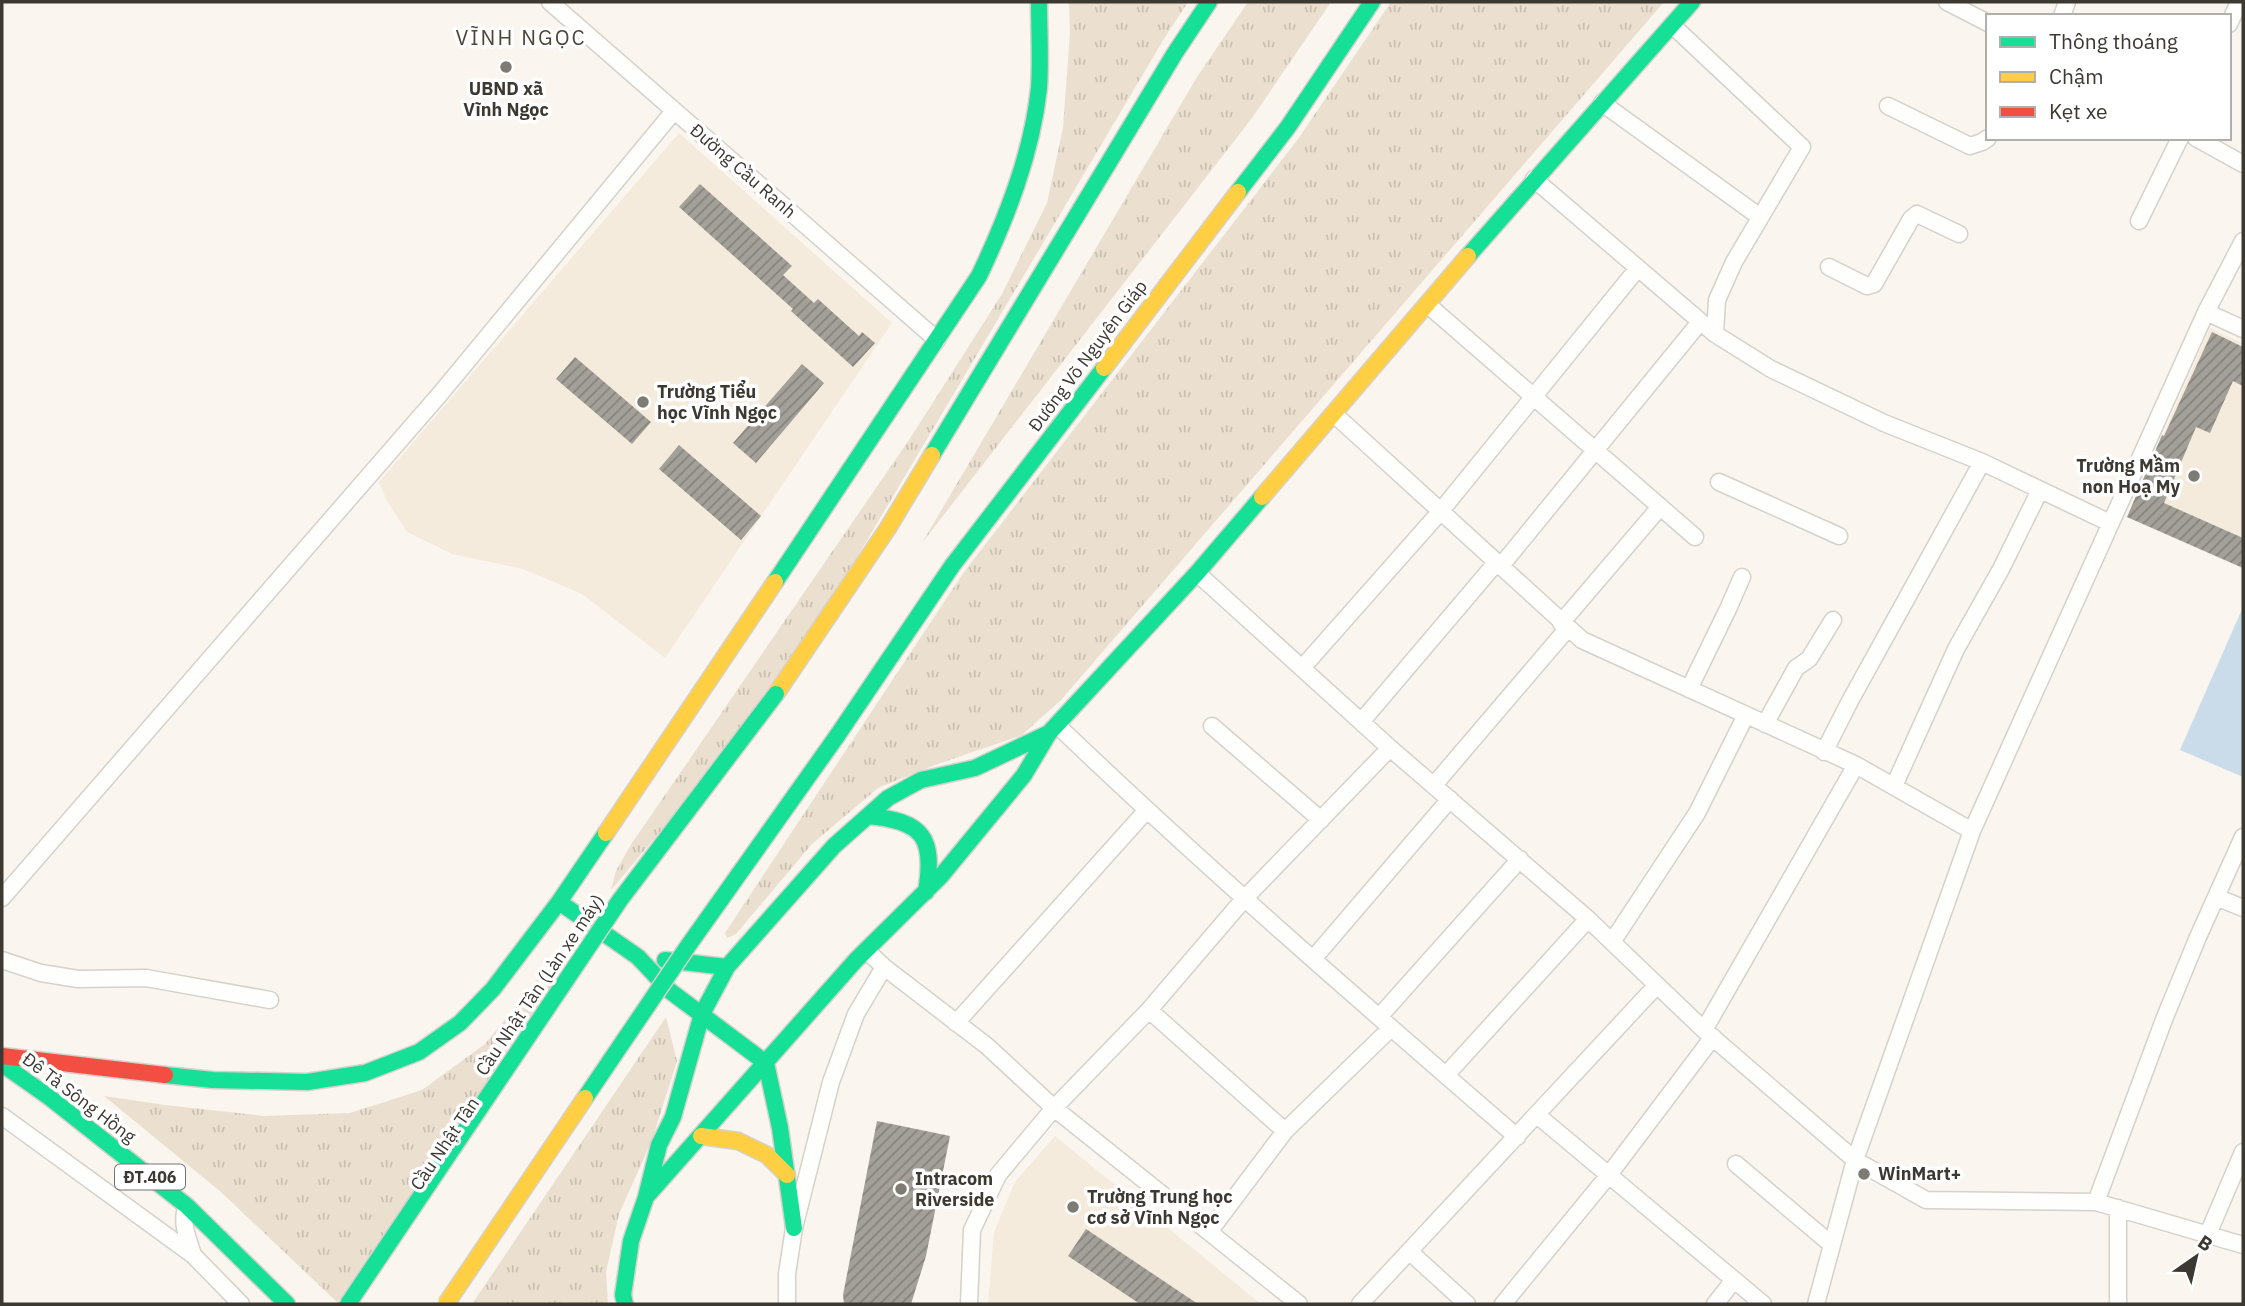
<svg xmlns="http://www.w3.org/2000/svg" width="2245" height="1306" viewBox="0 0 2245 1306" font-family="'IBM Plex Sans',sans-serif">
	<defs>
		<pattern id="grass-tufts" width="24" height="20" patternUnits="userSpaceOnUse" patternTransform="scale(1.75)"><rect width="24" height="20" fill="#ebdfcf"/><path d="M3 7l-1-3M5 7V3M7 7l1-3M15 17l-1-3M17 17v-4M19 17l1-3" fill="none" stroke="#cac0b2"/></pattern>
		<pattern id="building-hatch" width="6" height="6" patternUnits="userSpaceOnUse" patternTransform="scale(1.75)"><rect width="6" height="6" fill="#a39f99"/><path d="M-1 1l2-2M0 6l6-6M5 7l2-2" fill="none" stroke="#86837d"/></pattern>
	</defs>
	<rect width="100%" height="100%" fill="#faf5ee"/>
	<path fill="#f5ebdd" d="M 679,133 L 892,323 L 665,658 L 582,594 L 523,569 L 452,554 L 407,532 L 387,501 L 379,482 Z
		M 2210,328 L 2243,343 L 2243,569 L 2127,517 Z
		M 1055,1136 L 1261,1304 L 988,1304 L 994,1232 L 1015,1182 Z"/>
	<path fill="url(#grass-tufts)" d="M 1069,2 L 1188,2 L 1165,37 L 776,694 L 611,890 L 616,871 L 630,846 L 911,437 L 1002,294 L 1047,203 L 1063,128 L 1070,33 Z
		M 1248,2 L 1331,2 L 1252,118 L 922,543 L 1197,77 Z
		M 1391,2 L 1664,2 L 1061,700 L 1022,735 L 935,765 L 878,788 L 812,844 L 736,934 L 727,938 L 725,933 L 964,572 L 1298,139 Z
		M 582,957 L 339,1304 L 221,1192 L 104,1096 L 165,1105 L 264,1116 L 350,1113 L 422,1090 L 485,1044 L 547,968 Z
		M 666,1017 L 677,1061 L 652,1140 L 619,1214 L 606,1272 L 608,1304 L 472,1304 Z"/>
	<path fill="#cadcea" d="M 2243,607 L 2243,777 L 2180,750 Z"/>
	<path fill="url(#building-hatch)" d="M 700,184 L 792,266 L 783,275 L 814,303 L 818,299 L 859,336 L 862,332 L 875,343 L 853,367 L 791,311 L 793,309 L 679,207 Z
		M 2212,332 L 2243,347 L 2243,386 L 2233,381 L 2210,433 L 2196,427 L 2164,503 L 2243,538 L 2243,568 L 2127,517 L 2162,435 L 2164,436 Z
		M 575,357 L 651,422 L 632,444 L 556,379 Z
		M 802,364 L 824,383 L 756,463 L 733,443 Z
		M 679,445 L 761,516 L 741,540 L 659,469 Z
		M 877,1121 L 950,1136 L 926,1256 L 911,1304 L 844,1304 L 843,1295 Z
		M 1086,1229 L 1198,1304 L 1140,1304 L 1068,1256 Z"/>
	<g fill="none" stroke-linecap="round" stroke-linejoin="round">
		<defs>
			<path id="street" d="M 550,2 L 937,340
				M 1947,2 L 1988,23
				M 2062,16 L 2067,2
				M 2229,24 L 2239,2
				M 1672,25 L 1802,147 L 1734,262 L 1717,300 L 1715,334
				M 1602,103 L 1760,217
				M 1888,106 L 1970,146 L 1982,142 L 1988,138
				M 2196,138 L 2243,164
				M 1534,179 L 1715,334 L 1771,369 L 1884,423 L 1982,462 L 2110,523
				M 2139,221 L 2180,138
				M 1829,267 L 1867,286 L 1874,284 L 1911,219 L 1917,214 L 1959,234
				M 1428,305 L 1695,537
				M 2206,312 L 2243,329
				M 1334,414 L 1582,640 L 1856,765 L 1972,831
				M 1719,482 L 1839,536
				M 1500,567 L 1700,322
				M 1197,573 L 1390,748 L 1588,919 L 1704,1030 L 1855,1160 L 1926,1200 L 2096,1202 L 2243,1245
				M 1561,623 L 1660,507
				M 1302,668 L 1440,512 L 1638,268
				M 1689,689 L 1728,609 L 1742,577
				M 1361,722 L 1496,563
				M 1765,724 L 1796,668 L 1809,659 L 1833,620
				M 1057,725 C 1205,867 1361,1002 1517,1137
				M 1212,726 L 1321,820
				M 1824,752 L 1850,701 L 1982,462
				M 1434,785 L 1568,628
				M 1894,786 L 1956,649 L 2001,569 L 2040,490
				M 2216,897 L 2243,908
				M 2,898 L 440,394 L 674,111
				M 1612,942 L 1697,813 L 1746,715
				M 866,950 L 884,967 L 987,1046 L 1054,1108 L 1299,1304
				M 1313,959 L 1450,799
				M 2,960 L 41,973 L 78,979 L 146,978 L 270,1000
				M 1149,1010 L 1285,1131 L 1391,1028
				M 1379,1017 L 1520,859
				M 956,1023 L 1146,811
				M 1704,1030 L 1856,765
				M 1446,1075 L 1588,919
				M 1537,1115 L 1763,1304
				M 2,1116 L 193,1255 L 241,1304
				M 1736,1164 L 1832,1245
				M 2096,1202 L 2165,1017 L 2198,937 L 2243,837
				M 187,1206 C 180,1222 188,1238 193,1255
				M 1209,1232 L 1285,1131
				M 2208,1234 L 2243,1152
				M 1410,1252 L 1467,1304
				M 787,1304 L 787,1274 L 794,1228 L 831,1082 L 856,1014 L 884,967
				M 969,1304 L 972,1230 L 998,1175 L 1054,1108 L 1149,1010 L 1244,899 L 1390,748
				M 1360,1304 L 1657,985
				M 1503,1304 L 1608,1176 L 1713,1037
				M 1715,1304 L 1734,1280
				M 1816,1304 L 1855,1160 L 1972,831 L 2206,312 L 2243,241
				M 2118,1304 L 2118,1208"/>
			<path id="fast" d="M 1238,192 L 1288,127 L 1372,2
				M 1468,256 L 1692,2
				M 932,455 L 1175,53 L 1209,2
				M 775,582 L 979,276 C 1007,217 1032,153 1039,88 C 1041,60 1039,30 1039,2
				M 837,736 L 952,566 L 1104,368
				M 868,816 C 924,821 935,838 926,892
				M 559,902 L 638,957 L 670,991 L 766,1063 L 780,1128 L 794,1228
				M 665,960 L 727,967
				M 2,1064 L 49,1097 L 187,1206 L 287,1304
				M 165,1075 L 213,1080 L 307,1082 L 365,1073 L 419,1052 L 460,1023 L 493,989 L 559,902 L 606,833
				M 646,1197 L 856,960 L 941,876 L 1024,775 L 1049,733 L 1197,573 L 1262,497
				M 625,1304 L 623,1295 L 631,1241 L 646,1197 L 659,1145 L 673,1117 L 702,1014 L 727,967 L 834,846 L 888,798 L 921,780 L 975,768 L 1049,733"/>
			<path id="slow" d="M 1104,368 L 1238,192
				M 1262,497 L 1468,256
				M 776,694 L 888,528 L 932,455
				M 606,833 L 775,582
				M 701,1136 L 738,1141 L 767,1155 L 787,1175"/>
			<path id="jam" d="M 2,1056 L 165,1075"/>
		</defs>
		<use href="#street" stroke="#d5d1cb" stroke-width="19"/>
		<use href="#fast" stroke="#d5d1cb" stroke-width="19"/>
		<use href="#slow" stroke="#d5d1cb" stroke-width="19"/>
		<use href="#jam" stroke="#d5d1cb" stroke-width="19"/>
		<use href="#street" stroke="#fefefc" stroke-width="16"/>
		<use href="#fast" stroke="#16e098" stroke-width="16"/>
		<use href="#slow" stroke="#ffcf43" stroke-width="16"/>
		<use href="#jam" stroke="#f24e42" stroke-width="16"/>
		<defs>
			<path id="fast-bridge" d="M 585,1098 L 688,946 L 837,736
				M 348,1304 L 620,900 L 776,694"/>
			<path id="slow-bridge" d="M 446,1304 L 585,1098"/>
		</defs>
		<use href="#fast-bridge" stroke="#d5d1cb" stroke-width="19" stroke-linecap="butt"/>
		<use href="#slow-bridge" stroke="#d5d1cb" stroke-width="19" stroke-linecap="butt"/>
		<use href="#fast-bridge" stroke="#16e098" stroke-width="16"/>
		<use href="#slow-bridge" stroke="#ffcf43" stroke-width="16"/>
	</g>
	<g fill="#7e7a74" stroke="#fff" stroke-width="2.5">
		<circle cx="506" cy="67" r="7"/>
		<circle cx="643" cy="402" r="7"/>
		<circle cx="2194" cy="476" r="7"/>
		<circle cx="1864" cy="1174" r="7"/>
		<circle cx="901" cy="1189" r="7"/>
		<circle cx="1073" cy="1207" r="7"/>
	</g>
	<g text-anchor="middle" stroke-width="7" stroke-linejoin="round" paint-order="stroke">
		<rect fill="#fff" stroke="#767470" stroke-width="2" x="115" y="1164.5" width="70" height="25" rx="5"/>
		<g font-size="16" font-weight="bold" fill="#3c3832">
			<text x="150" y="1183">ĐT.406</text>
		</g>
		<g font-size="18" font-weight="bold" fill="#3c3832" stroke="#fff" text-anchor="start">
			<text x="506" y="95" text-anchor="middle">UBND xã<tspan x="506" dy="21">Vĩnh Ngọc</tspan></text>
			<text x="657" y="398">Trường Tiểu<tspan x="657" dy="21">học Vĩnh Ngọc</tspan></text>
			<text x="2180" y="472" text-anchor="end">Trường Mầm<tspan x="2180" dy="21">non Hoạ My</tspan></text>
			<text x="1878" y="1180">WinMart+</text>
			<text x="915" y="1185">Intracom<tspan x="915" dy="21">Riverside</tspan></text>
			<text x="1087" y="1203">Trường Trung học<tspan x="1087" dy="21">cơ sở Vĩnh Ngọc</tspan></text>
		</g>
		<g font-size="18" fill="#3c3832" stroke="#fff">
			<text transform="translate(743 171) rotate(41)" y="6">Đường Cầu Ranh</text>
			<text transform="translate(1088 356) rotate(-53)" y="6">Đường Võ Nguyên Giáp</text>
			<text transform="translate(540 985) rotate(-56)" y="6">Cầu Nhật Tân (Làn xe máy)</text>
			<text transform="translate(79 1098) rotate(37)" y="6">Đê Tả Sông Hồng</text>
			<text transform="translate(445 1144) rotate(-56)" y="6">Cầu Nhật Tân</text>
		</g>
		<g font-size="21" letter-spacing="2" fill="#4e4539" stroke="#fff">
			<text x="521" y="45">VĨNH NGỌC</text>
		</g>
	</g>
	<rect width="2245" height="1306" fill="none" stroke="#3c3832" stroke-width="7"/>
	<rect x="1986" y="14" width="245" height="126" fill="#ffffff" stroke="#b1afad" stroke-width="2"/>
	<rect x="2000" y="37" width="35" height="10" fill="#16e098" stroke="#b1afad" stroke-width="2"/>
	<text x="2049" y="49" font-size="21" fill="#3c3832">Thông thoáng</text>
	<rect x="2000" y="72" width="35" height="10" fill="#ffcf43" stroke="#b1afad" stroke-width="2"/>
	<text x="2049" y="84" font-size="21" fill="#3c3832">Chậm</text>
	<rect x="2000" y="107" width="35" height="10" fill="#f24e42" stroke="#b1afad" stroke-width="2"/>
	<text x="2049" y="119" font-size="21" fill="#3c3832">Kẹt xe</text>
	<g transform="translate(2196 1257) rotate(34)" stroke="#ffffff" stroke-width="5" paint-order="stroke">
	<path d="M0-5L12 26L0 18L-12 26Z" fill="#3c3832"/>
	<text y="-10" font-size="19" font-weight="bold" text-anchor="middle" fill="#3c3832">B</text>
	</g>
</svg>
